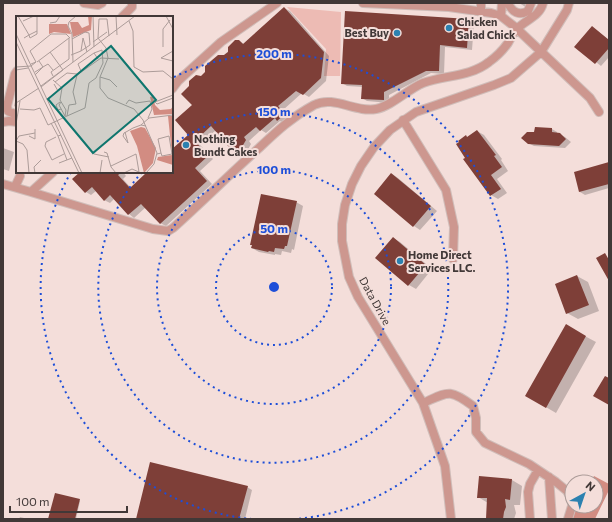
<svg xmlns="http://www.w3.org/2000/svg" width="612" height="522" viewBox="0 0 612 522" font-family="Commissioner,sans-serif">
	<rect width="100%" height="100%" fill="#f4deda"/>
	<path fill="#edbbb4" d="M 287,7 L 341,12 L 340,76 L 324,76 L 326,49 Z"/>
	<path fill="#d28c82" d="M 594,476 L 609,484 L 609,490 L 595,519 L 571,519 L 578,506 L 596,506 L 596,482 L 591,482 Z"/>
	<path fill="#0003" d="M 519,3 L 532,3 L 530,6 L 524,6 Z
		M 284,8 L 290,11 L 329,56 L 326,81 L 309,97 L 302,93 L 283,110 L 290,117 L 283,123 L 280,121 L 266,133 L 261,130 L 249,141 L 251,144 L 245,155 L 230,146 L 216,130 L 200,145 L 213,159 L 200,171 L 212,184 L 166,226 L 160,223 L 146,207 L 134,218 L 129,214 L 114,199 L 110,203 L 104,200 L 96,191 L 91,195 L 86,192 L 80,172 L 123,172 L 126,176 L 123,179 L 131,188 L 149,172 L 172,172 L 172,151 L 190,135 L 193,105 L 201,77 L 239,41 L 244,44 Z
		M 346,12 L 469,20 L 474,23 L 472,50 L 445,47 L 444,74 L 431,73 L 389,95 L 389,103 L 367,101 L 362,98 L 363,87 L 347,86 L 342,83 Z
		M 592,27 L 609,40 L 609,57 L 601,66 L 576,46 Z
		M 17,93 L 17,108 L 14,106 Z
		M 552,129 L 557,132 L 557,133 L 565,137 L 571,142 L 565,148 L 534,146 L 528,143 L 535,133 Z
		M 477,131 L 484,135 L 502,159 L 501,160 L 508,171 L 497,179 L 507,193 L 498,199 L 491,195 L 467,158 L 467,138 Z
		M 3,148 L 14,152 L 9,171 L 3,169 Z
		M 609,163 L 609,188 L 585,195 L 580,192 L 575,173 Z
		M 392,174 L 398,178 L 437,211 L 420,230 L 414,226 L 375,194 Z
		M 296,202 L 303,206 L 294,250 L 292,249 L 291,253 L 282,251 L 281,255 L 275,254 L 275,255 L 259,252 L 252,248 L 253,245 Z
		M 393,238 L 400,242 L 432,269 L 416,289 L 409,285 L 377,258 Z
		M 577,276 L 588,282 L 599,311 L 578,319 L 567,313 Z
		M 566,326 L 596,342 L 556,413 L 527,396 Z
		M 512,480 L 522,486 L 520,505 L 514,505 L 516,513 L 514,519 L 487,519 L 488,503 L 478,497 Z
		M 247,487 L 252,490 L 245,519 L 137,519 Z
		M 79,500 L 80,501 L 76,519 L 49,519 Z
		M 20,517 L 28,519 L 19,519 Z"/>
	<path fill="#7e3f38" d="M 284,7 L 324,52 L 321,78 L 303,95 L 296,91 L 278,106 L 285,114 L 277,121 L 275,118 L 260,131 L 256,127 L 244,137 L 246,140 L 239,152 L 229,147 L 211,126 L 195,141 L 208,156 L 195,168 L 207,181 L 160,224 L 141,204 L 128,215 L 110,195 L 104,201 L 92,187 L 85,193 L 72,179 L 80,172 L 122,172 L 118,175 L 130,188 L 147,172 L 172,172 L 172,149 L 188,135 L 175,120 L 192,105 L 181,94 L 189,86 L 189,81 L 196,75 L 201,76 L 205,72 L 205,66 L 218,55 L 224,55 L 228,52 L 228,47 L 235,40 L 239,40 L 243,44 Z
		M 345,11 L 469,19 L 467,48 L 440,45 L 439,71 L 426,71 L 384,92 L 384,100 L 361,99 L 362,85 L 341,84 Z
		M 592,26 L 609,40 L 609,48 L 595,64 L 574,47 Z
		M 535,127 L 552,128 L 552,132 L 560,133 L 566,139 L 559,146 L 528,144 L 521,138 L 527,132 L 534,132 Z
		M 477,130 L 496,155 L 494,156 L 502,167 L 491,175 L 501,189 L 490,196 L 463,159 L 465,158 L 456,144 L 459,142 L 458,141 L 466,135 L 467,137 Z
		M 609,162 L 609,184 L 579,192 L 574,172 Z
		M 391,173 L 431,206 L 413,227 L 374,194 Z
		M 261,194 L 297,201 L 287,246 L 285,246 L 284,249 L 275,248 L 274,252 L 269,251 L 268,252 L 251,248 L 252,245 L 250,245 Z
		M 393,237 L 426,265 L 408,286 L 375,258 Z
		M 605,253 L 609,260 L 609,281 L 596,258 Z
		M 577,275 L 589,305 L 566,314 L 555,284 Z
		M 566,324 L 586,336 L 546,408 L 525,396 Z
		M 605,376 L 609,378 L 609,405 L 593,396 Z
		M 150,462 L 248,486 L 239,519 L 136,519 Z
		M 479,476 L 512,479 L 510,500 L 505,499 L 506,507 L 504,512 L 503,519 L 486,519 L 487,498 L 477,498 Z
		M 55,493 L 80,499 L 75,519 L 48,519 Z"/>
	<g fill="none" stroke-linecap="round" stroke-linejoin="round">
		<defs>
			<path id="minor" d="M 84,3 L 98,5 L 102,3
				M 363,3 L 449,7 L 491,13 L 501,16 L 515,27 L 590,98 L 599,112
				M 508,3 C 512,12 519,16 528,11 L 531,3
				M 481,11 L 481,3
				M 501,16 L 502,3
				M 122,17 L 132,7 L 132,3
				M 17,71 L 15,74 L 7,106 L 8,111 L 17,115
				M 172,89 L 178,81 L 221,42 L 277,3
				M 403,120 L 446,190 L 454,227 L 453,259
				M 3,122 L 9,121 L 17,122
				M 3,184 L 31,192 L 53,172
				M 15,187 L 20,176
				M 31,192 L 153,229 L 168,231 L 173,228 C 202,202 230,174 259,148 C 277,131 292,117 314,105 C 334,95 355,113 376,109 C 392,106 408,89 423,83 C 445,75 470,77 489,62 C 496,57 503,50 508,43 C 511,38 513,32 518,28 C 526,20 540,16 543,3
				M 423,403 C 448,392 449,388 473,406 L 476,418 L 476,432 L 485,443 L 529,464 L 556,482 L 567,491 L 572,499
				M 549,477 L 552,519
				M 451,519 L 445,466 L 423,403 L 358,297 L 349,277 L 342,241 L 342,224 L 345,205 L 352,184 L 361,166 L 374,147 L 390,130 L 416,112 L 494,85 L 511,78 L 541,52 L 567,10 L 569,3
				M 530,519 L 528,492 L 530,484 L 538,470
				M 568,519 L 572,506"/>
		</defs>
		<use href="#minor" stroke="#d0bdb9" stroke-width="10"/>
		<use href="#minor" stroke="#cd978f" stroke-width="8"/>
	</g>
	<g fill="none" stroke="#1d4ed8" stroke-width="2" stroke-dasharray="2 4">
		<circle cx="274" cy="287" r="58"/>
		<circle cx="274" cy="287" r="117"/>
		<path d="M172 145A175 175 0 1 1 142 172"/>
		<path d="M252 519A233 233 0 0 1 71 172M174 77A233 233 0 1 1 296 519"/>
	</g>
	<g fill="#2c81b0" stroke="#f4deda" stroke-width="1.5">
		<circle cx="449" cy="28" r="4"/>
		<circle cx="397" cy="33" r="4"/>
		<circle cx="186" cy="145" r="4"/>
		<circle cx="400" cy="261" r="4"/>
	</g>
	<g text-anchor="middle" stroke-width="4" stroke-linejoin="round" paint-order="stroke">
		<g font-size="11" font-weight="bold" fill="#413837" stroke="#f4deda" text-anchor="start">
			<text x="457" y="26">Chicken<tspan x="457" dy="13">Salad Chick</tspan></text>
			<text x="389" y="37" text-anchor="end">Best Buy</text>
			<text x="194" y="143">Nothing<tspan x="194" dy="13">Bundt Cakes</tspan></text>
			<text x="408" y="259">Home Direct<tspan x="408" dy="13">Services LLC.</tspan></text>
		</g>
		<g font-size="11" fill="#413837" stroke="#f4deda">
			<text transform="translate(375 301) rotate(61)" y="4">Data Drive</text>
		</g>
	</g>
	<g transform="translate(16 16)">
		<rect width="157" height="157" fill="#f4deda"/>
		<path d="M 72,0 L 76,0 L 75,14 L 57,21 L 54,6 L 62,6 L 66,12 L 73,9 ZM 33,8 L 51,8 L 55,18 L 38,16 L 33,18 ZM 137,80 L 139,89 L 144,94 L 155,93 L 157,90 L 157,98 L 138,99 L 134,81 ZM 152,100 L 157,100 L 157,149 L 141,144 L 142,141 L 156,139 ZM 125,111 L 129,112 L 140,132 L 137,147 L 128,157 L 121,130 L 114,115 Z" fill="#d28c82"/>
		<path fill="none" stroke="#ac9c99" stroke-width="1" d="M 2,0 L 13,19 L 8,22M 21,0 L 21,18 L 14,22 L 13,19 L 21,15M 77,0 L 78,31M 100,0 L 101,19M 150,0 L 157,13M 7,5 L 18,0M 113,5 L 117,15 L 118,51 L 127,56 L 147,55 L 157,63M 34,7 L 40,6 L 44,0M 0,18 L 66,157M 93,20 L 91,3 L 83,3 L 82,22 L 90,32 L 92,42 L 84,61 L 84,72 L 92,82 L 118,93 L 127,104 L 141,137 L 138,148 L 130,157M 56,23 L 69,16 L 73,17 L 74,29 L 65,35M 0,26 L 63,157M 77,26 L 91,16M 147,31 L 147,13 L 154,4M 157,35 L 145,42 L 157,45M 34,36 L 47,54M 55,39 L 65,35 L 67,22 L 71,36M 23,45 L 27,51 L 32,48 L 37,54M 20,46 L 14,35 L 35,18 L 50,18 L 54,22M 21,46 L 53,22M 57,46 L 56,18 L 52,10 L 53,6 L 60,0M 0,51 L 15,50 L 20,46 L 15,48M 0,54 L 12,52M 65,55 L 62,48 L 78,37 L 82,43M 19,56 L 27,51 L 19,59M 37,60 L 35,56 L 53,43 L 53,22M 84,61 L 94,64 L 101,71M 37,64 L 46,72 L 44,84 L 50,94 L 49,100 L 43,89 L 45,86M 39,66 L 51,57 L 61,58M 25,70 L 119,0M 25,71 L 47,54M 31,83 L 42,75 L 38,68M 44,86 L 40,89 L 42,94 L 45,93M 139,86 L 141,88 L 157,82M 139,86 L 157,79M 0,87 L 23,72M 110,88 L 113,84 L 120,87 L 134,85 L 136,93 L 132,102M 4,93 L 18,94 L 24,92 L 32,109 L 51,100 L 53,89 L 60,88 L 57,76 L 61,59 L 85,42 L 103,43M 51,100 L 69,92 L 73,67 L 80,62 L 87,47 L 86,34 L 78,37M 35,107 L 42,120 L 45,119M 0,108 L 4,85M 130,110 L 125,109 L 133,102 L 157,99M 109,116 L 112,127 L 107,120 L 108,117 L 110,116 L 117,112 L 125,109M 13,120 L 19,123 L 19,113M 42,120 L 51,144M 40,121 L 30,126 L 29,130 L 36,144 L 48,138M 88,136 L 91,137 L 95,151 L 100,157M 78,138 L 93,141M 141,138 L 145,137 L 146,140 L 156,138 L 153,120 L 142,123 L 145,137M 43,147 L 56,142M 95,150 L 120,138 L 123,156M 13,157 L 11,134 L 7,128 L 0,125 L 3,120 L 19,117M 19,157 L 18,151 L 25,144M 84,157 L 86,144M 108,157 L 116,153 L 123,156"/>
		<path fill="#0f766e" fill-opacity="0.15" stroke="#0f766e" stroke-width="2" d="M 95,30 L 140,84 L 77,137 L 32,83 Z"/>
		<rect width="157" height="157" fill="none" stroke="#413837" stroke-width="2"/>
	</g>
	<circle cx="274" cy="287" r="6" fill="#1d4ed8" stroke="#f4deda" stroke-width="2"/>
	<g font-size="12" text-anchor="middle" font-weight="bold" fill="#1d4ed8" stroke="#f4deda" stroke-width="4" stroke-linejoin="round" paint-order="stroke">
		<text x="274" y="58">200 m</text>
		<text x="274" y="116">150 m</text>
		<text x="274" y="174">100 m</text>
		<text x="274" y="233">50 m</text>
	</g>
	<rect width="612" height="522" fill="none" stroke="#413837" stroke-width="8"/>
	<g transform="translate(584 494) rotate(40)"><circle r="19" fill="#f4deda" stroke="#ac9c99"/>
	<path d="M0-3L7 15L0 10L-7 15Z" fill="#2c81b0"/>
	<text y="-6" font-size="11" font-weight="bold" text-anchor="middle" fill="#413837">N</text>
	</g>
	<path d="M10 506v6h117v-6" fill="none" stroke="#413837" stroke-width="2"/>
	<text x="16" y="506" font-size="12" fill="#413837" stroke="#f4deda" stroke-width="3" paint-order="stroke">100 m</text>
</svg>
